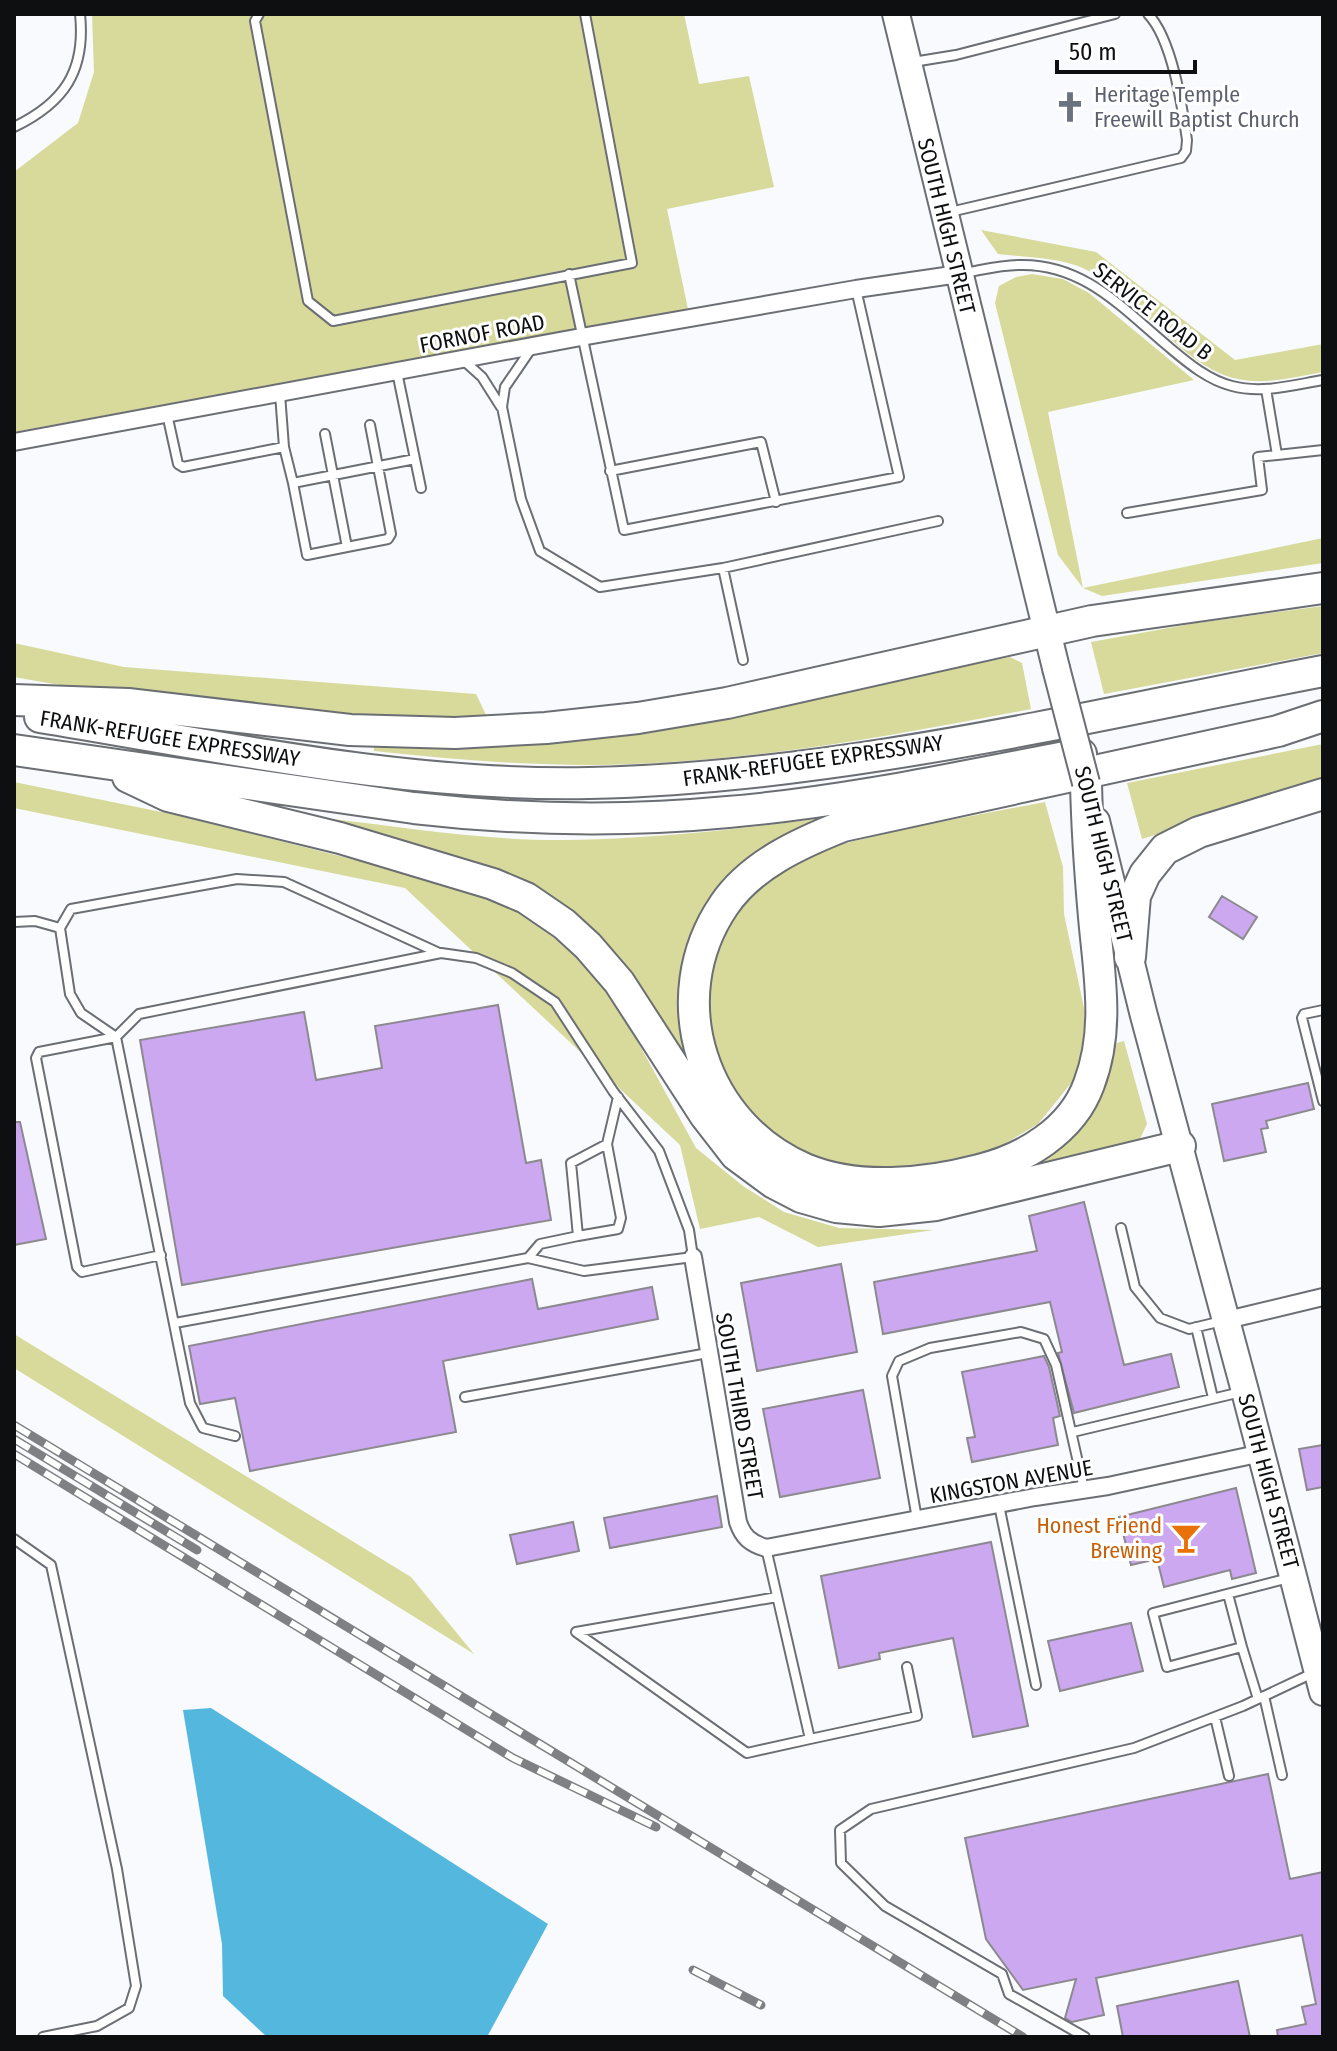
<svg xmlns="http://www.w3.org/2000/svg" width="1337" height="2051" viewBox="0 0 1337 2051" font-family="'Fira Sans Condensed',sans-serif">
	<rect width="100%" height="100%" fill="#f8fafe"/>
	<path fill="#d7da9a" d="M 92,14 L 684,14 L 699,84 L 749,76 L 774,187 L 667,209 L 688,309 L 14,432 L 14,172 L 78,123 L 94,72 Z
		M 981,230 L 1096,252 L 1235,360 L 1323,344 L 1323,372 C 1295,377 1266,385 1238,379 C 1186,369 1139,300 1094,274 C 1067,257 1030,258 998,254 Z
		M 1032,274 L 1063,279 L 1089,293 L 1194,380 L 1048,412 L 1083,588 L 1323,538 L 1323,563 L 1102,596 L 1083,588 L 1058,555 L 995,303 L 999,286 L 1016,277 Z
		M 1323,606 L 1323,653 L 1104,694 L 1091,642 L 1196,623 Z
		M 14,643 L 124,667 L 476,694 L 489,721 L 352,723 L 127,697 L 14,677 Z
		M 1010,657 L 1022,663 L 1031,709 C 886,737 740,764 592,765 C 519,765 447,759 374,751 L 374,741 L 741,711 Z
		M 1323,744 L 1323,783 L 1142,839 L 1127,783 Z
		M 14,782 L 186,817 L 477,891 L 536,922 L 606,984 L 696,1148 L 743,1186 L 784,1212 L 839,1228 L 934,1230 L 818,1247 L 759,1217 L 700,1229 L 680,1145 L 405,888 L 14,808 Z
		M 1045,802 L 1063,867 L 1064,914 L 1087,1022 L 1085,1066 L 1038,1124 L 999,1147 L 961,1159 L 894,1167 L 830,1165 L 783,1145 L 747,1116 L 711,1049 L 707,974 L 726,927 L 753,892 L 786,866 L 834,846 L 908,828 Z
		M 840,816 L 707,915 L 695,1073 L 646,996 L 614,953 L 557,906 L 320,825 L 323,818 C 403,827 486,841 566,840 C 658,839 749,828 840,816 Z
		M 1124,1041 L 1147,1124 L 1136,1147 L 1037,1169 L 1035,1162 C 1076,1122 1104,1102 1117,1043 Z
		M 14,1334 L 411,1577 L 474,1654 L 14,1368 Z"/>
	<path fill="#54b8de" d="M 211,1708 L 548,1924 L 487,2037 L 267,2037 L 223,1996 L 222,1944 L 183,1710 Z"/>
	<path fill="#cca8f1" stroke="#8c898f" stroke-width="2" d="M 1222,896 L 1257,917 L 1243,939 L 1209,917 Z
		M 498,1005 L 526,1163 L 541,1160 L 551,1220 L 182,1285 L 140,1040 L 304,1012 L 316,1080 L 382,1068 L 375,1026 Z
		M 1308,1083 L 1314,1109 L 1266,1121 L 1268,1128 L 1261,1129 L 1266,1152 L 1224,1161 L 1212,1104 Z
		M 14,1122 L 20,1122 L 46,1239 L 14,1245 Z
		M 1084,1202 L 1124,1365 L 1171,1354 L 1179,1387 L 1074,1413 L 1058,1353 L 1062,1352 L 1050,1302 L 883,1334 L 874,1282 L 1037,1251 L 1029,1216 Z
		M 841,1264 L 857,1352 L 757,1371 L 741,1283 Z
		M 532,1279 L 538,1309 L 652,1287 L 658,1319 L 443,1361 L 456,1432 L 250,1471 L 235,1398 L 200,1404 L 189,1346 Z
		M 1044,1356 L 1049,1367 L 1060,1416 L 1053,1418 L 1058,1445 L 972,1462 L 967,1438 L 975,1437 L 962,1372 Z
		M 863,1390 L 880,1478 L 780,1497 L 763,1409 Z
		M 1323,1445 L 1323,1487 L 1307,1490 L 1299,1449 Z
		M 1236,1488 L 1256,1573 L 1232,1579 L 1230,1570 L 1164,1587 L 1157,1559 L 1131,1565 L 1119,1517 Z
		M 717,1496 L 722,1527 L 610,1548 L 604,1518 Z
		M 573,1522 L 579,1551 L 517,1564 L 510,1535 Z
		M 991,1542 L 1028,1726 L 973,1737 L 953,1638 L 879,1653 L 880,1659 L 839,1668 L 821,1576 Z
		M 1131,1623 L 1143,1671 L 1060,1691 L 1048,1641 Z
		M 1268,1774 L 1290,1879 L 1323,1872 L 1323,2037 L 1278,2037 L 1277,2030 L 1306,2024 L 1302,2007 L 1316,2004 L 1302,1935 L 1096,1978 L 1104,2015 L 1072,2022 L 1065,2018 L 1076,1979 L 1023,1990 L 986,1939 L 965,1838 Z
		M 1238,1981 L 1250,2037 L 1123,2037 L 1117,2006 Z"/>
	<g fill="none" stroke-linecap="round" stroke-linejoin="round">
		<defs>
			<path id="service" d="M 259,14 L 255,21 L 308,301 L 333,321 L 632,263 L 585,14
				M 913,62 L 956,55 L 1115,14
				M 14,127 C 64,103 86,71 80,14
				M 950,212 L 1181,158 L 1186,151 L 1187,140 C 1182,105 1172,39 1148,14
				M 964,273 C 982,270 1000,265 1019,265 C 1084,263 1123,309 1170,348 C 1188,363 1208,380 1232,386 C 1262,394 1293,385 1323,380
				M 569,274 L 624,530 L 899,477 L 856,289
				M 531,349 L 505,387 L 502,407 L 521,499 L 540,551 L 600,587 L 723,568 L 938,521
				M 462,359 L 482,377 L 501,407
				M 280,394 L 284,447
				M 167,414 L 178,464 L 183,467 L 284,447 L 293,483 L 415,459 L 397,372
				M 325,434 L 347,547 L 388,539 L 391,534 L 370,425
				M 1277,455 L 1323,450
				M 415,459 L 421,488
				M 610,471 L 761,442 L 776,502
				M 293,483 L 307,555 L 347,547
				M 1127,513 L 1262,490 L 1258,457 L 1277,455 L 1266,389
				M 723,568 L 743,660
				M 14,922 L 35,921 L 60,928
				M 1323,1010 L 1304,1014 L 1302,1018 L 1323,1101
				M 116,1037 L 81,1013 L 70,994 L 60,928 L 71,909 L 237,879 L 284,882 L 439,953
				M 116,1037 L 39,1052 L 36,1058 L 77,1267 L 82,1272 L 161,1255
				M 607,1144 L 571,1163 L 578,1236 L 618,1229 L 621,1218 L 607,1144 L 618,1097
				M 1121,1228 L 1135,1287 L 1160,1318 L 1189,1329 L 1222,1321
				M 528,1258 L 540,1244 L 578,1236
				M 175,1323 L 528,1258 L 584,1271 L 693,1257 L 689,1230 L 659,1151 L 613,1091 L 555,1002 L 512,973 L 476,958 L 441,953 L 139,1014 L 116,1037 L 190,1403 L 203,1428 L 235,1436
				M 1196,1327 L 1213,1398
				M 465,1397 L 708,1353
				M 1073,1432 L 1241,1392
				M 999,1505 L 1036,1685
				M 917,1519 L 892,1376 L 899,1361 L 930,1348 L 1021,1332 L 1044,1339 L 1056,1365 L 1084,1489
				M 14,1539 L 51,1565 L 117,1869 L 136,1986 L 129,2008 L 97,2026 L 43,2037
				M 766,1548 L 810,1739 L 747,1753 L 576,1632 L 777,1597
				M 1228,1594 L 1242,1647 L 1167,1667 L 1153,1613 L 1289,1578
				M 1242,1647 L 1258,1699
				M 1264,1696 L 1282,1775
				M 1215,1717 L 1229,1776
				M 810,1739 L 917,1716 L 907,1667
				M 1085,2037 L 1009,1994 L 1002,1974 L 885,1906 L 841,1863 L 840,1830 L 871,1809 L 1134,1748 L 1243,1706 L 1313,1673"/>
			<path id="minor" d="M 14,442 L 581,337 L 856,289 L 959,274
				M 693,1257 L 738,1522 C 743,1537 750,1543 766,1548 L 1035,1497 L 1108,1486 L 1262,1453
				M 1227,1320 L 1323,1297"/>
			<path id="primary" d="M 896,14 L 1056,668
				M 1096,821 L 1143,1012 L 1245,1391 L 1323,1692"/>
			<path id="motorway" d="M 14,700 L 128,704 L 350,730 L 455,733 L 546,728 L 638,718 L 727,703 L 1092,621 L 1323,588
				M 40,717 C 218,746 408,787 589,783 C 834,778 1083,717 1323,671
				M 14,750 L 414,808 C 518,820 623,822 728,812 C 847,802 965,776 1081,754
				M 128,777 L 168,796 L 340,838 L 493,884 L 526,898 L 564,924 L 588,946 L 619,982 L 705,1115 L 736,1155 L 774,1183 L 801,1197 L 836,1207 L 879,1211 L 936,1205 L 1180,1146
				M 1086,783 C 1087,828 1090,872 1094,917 C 1099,974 1110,1029 1089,1084 C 1072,1131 1024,1159 979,1170 C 925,1184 858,1191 805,1169 C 703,1126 660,999 724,905 C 751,865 800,843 843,826 L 1278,731 L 1323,716
				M 1130,957 L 1135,896 L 1145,874 L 1165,849 L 1199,832 L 1323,794"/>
		</defs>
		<use href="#service" stroke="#6b6e73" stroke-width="12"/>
		<use href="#minor" stroke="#6b6e73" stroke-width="20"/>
		<use href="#primary" stroke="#6b6e73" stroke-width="30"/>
		<use href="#motorway" stroke="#6b6e73" stroke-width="34"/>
		<use href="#service" stroke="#fff" stroke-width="8"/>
		<use href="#minor" stroke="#fff" stroke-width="16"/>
		<use href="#primary" stroke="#fff" stroke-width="26"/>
		<use href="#motorway" stroke="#fff" stroke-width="30"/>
		<defs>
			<path id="rail" d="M 14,1425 L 1023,2037
				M 14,1439 L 197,1550
				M 14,1454 L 513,1758 L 656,1827
				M 693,1970 L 761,2005"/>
		</defs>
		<use href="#rail" stroke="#7f8083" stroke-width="9"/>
		<use href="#rail" stroke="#fff" stroke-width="6" stroke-dasharray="18" stroke-linecap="butt"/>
		<defs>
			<path id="primary-bridge" d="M 1056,668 L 1086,783"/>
		</defs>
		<use href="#primary-bridge" stroke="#6b6e73" stroke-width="30" stroke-linecap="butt"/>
		<use href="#primary-bridge" stroke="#fff" stroke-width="26"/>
	</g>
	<defs>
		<symbol id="church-bare" viewBox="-9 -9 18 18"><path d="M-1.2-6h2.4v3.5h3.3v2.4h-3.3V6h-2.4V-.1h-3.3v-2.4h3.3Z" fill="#6b7280" stroke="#fff" stroke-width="2.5" paint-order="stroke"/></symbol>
		<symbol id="bar-bare" viewBox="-9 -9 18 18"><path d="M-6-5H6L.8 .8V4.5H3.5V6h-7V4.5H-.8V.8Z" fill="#e8710a" stroke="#fff" stroke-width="2.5" paint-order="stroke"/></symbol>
	</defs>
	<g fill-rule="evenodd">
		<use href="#church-bare" x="1048" y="85" width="44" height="44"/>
		<use href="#bar-bare" x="1164" y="1516" width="44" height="44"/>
	</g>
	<g text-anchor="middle" stroke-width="6" stroke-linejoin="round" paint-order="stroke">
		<g font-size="22" fill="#5b616d" stroke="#fff" text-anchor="start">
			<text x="1094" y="102">Heritage Temple<tspan x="1094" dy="25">Freewill Baptist Church</tspan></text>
		</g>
		<g font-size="22" fill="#0e0f11" stroke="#fff">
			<text transform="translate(947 226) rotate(76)" y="8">SOUTH HIGH STREET</text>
			<text transform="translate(1153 311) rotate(38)" y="8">SERVICE ROAD B</text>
			<text transform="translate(482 333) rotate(-11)" y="8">FORNOF ROAD</text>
			<text transform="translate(170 738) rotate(9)" y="8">FRANK-REFUGEE EXPRESSWAY</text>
			<text transform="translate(813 760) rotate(-8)" y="8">FRANK-REFUGEE EXPRESSWAY</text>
			<text transform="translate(1104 854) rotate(76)" y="8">SOUTH HIGH STREET</text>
			<text transform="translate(740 1406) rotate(80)" y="8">SOUTH THIRD STREET</text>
			<text transform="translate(1011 1481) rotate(-10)" y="8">KINGSTON AVENUE</text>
			<text transform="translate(1269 1481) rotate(75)" y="8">SOUTH HIGH STREET</text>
		</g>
		<g font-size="22" fill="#c56008" stroke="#fff" text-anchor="end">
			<text x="1162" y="1533">Honest Friend<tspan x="1162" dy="25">Brewing</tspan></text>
		</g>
	</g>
	<rect width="1337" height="2051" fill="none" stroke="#0e0f11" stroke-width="32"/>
	<path d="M1057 60v12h138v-12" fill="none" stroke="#0e0f11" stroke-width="4"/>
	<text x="1069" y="60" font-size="24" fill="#0e0f11" stroke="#ffffff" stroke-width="6" paint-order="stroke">50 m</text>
</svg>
